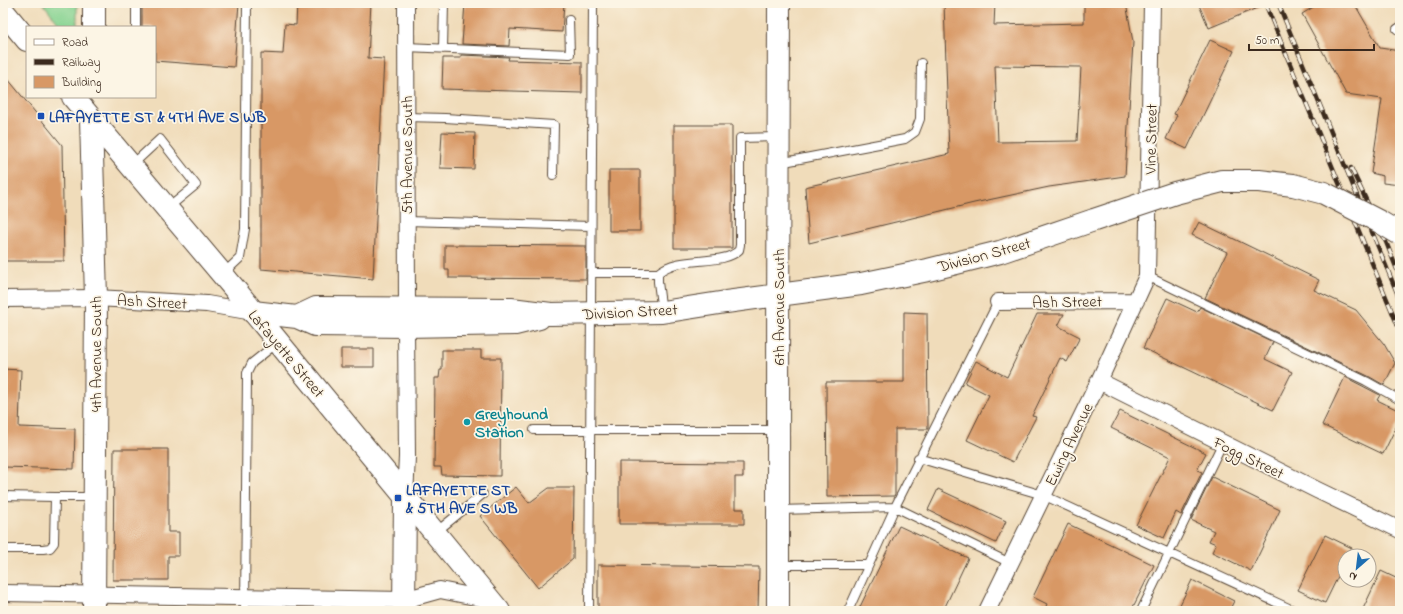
<svg xmlns="http://www.w3.org/2000/svg" width="1403" height="614" viewBox="0 0 1403 614" font-family="'Indie Flower',sans-serif">
	<rect width="100%" height="100%" fill="#fcf5e5"/>
	<filter id="ink" filterUnits="userSpaceOnUse"><feTurbulence type="fractalNoise" baseFrequency=".025" numOctaves="2"/><feDisplacementMap in="SourceGraphic" scale="8" xChannelSelector="R" yChannelSelector="G"/><feConvolveMatrix kernelMatrix="1 2 1 2 8 2 1 2 1" color-interpolation-filters="sRGB"/></filter>
	<filter id="wash" filterUnits="userSpaceOnUse"><feTurbulence type="fractalNoise" baseFrequency=".012" numOctaves="4" result="noise"/><feDisplacementMap in="SourceGraphic" scale="16" xChannelSelector="R" yChannelSelector="G"/><feGaussianBlur stdDeviation="0.9" result="paint"/><feColorMatrix in="noise" values="0 0 0 0 0 0 0 0 0 0 0 0 0 0 0 0 0 1.4 0 .05"/><feComposite in="paint" operator="in"/></filter>
	<g filter="url(#wash)">
		<rect width="100%" height="100%" fill="#f0dcba"/>
		<path fill="#86d391" stroke="#607e58" d="M 43,3 L 77,3 L 77,27 L 61,27 Z"/>
		<g id="blocks">
			<path fill="#d89865" fill-rule="evenodd" d="M 142,3 L 239,3 L 234,67 L 155,61 L 155,27 L 142,27 Z
				M 297,3 L 371,3 L 368,58 L 384,59 L 373,279 L 261,269 L 261,53 L 283,54 L 285,24 L 296,25 Z
				M 465,3 L 564,3 L 562,32 L 510,29 L 509,46 L 462,44 Z
				M 944,3 L 995,3 L 994,25 L 1084,23 L 1084,3 L 1126,3 L 1133,42 L 1125,176 L 1049,187 L 974,203 L 809,243 L 805,187 L 949,154 ZM 995,66 L 1081,67 L 1077,141 L 998,142 Z
				M 1198,3 L 1269,3 L 1209,28 Z
				M 1320,3 L 1354,3 L 1380,48 L 1400,51 L 1400,185 L 1383,183 L 1383,176 L 1371,173 L 1382,99 L 1346,94 L 1302,14 Z
				M 1210,40 L 1234,51 L 1187,149 L 1166,139 L 1177,115 L 1174,114 Z
				M 461,55 L 509,57 L 508,60 L 582,62 L 582,93 L 442,89 L 443,58 L 461,58 Z
				M 3,73 L 62,145 L 64,261 L 3,261 Z
				M 674,125 L 732,125 L 732,248 L 674,248 Z
				M 442,132 L 475,133 L 474,169 L 440,168 Z
				M 609,170 L 640,170 L 640,231 L 609,231 Z
				M 1199,222 L 1319,280 L 1314,290 L 1356,310 L 1384,344 L 1395,363 L 1384,385 L 1368,376 L 1205,298 L 1227,252 L 1192,235 Z
				M 445,245 L 586,246 L 586,279 L 449,278 L 449,270 L 445,270 Z
				M 1167,298 L 1197,312 L 1200,307 L 1273,342 L 1265,359 L 1292,372 L 1273,410 L 1143,348 Z
				M 904,312 L 927,313 L 928,429 L 895,429 L 895,494 L 894,496 L 827,497 L 826,382 L 904,382 Z
				M 1037,314 L 1064,314 L 1058,326 L 1080,337 L 1067,362 L 1060,358 L 1032,416 L 1036,417 L 1013,462 L 967,440 L 989,395 L 965,383 L 976,361 L 1007,377 Z
				M 341,349 L 374,349 L 374,367 L 341,367 Z
				M 442,350 L 481,350 L 481,358 L 501,358 L 500,476 L 442,475 L 441,467 L 434,467 L 435,378 L 439,378 L 440,370 L 442,370 Z
				M 3,369 L 21,370 L 19,427 L 75,429 L 74,469 L 3,467 Z
				M 1345,377 L 1380,395 L 1377,400 L 1400,411 L 1400,419 L 1383,454 L 1322,425 Z
				M 1120,411 L 1206,453 L 1197,470 L 1202,472 L 1181,515 L 1176,512 L 1164,538 L 1136,525 L 1170,457 L 1111,428 Z
				M 114,449 L 168,449 L 168,532 L 179,532 L 179,556 L 168,556 L 168,580 L 113,580 Z
				M 619,462 L 743,463 L 743,477 L 735,477 L 735,509 L 744,509 L 744,524 L 619,524 Z
				M 1212,477 L 1280,510 L 1251,571 L 1212,552 L 1216,544 L 1209,541 L 1214,531 L 1191,520 Z
				M 516,487 L 529,503 L 549,488 L 574,488 L 573,559 L 538,588 L 480,516 Z
				M 938,489 L 1006,521 L 996,543 L 928,510 Z
				M 1068,524 L 1154,565 L 1131,611 L 1044,611 L 1047,604 L 1033,597 Z
				M 899,526 L 968,558 L 943,611 L 858,611 Z
				M 1325,535 L 1352,548 L 1348,556 L 1345,556 L 1345,562 L 1325,603 L 1298,590 Z
				M 598,565 L 759,567 L 758,611 L 598,611 Z
				M 1381,571 L 1400,580 L 1400,611 L 1362,611 Z
				M 1192,580 L 1234,601 L 1229,611 L 1177,611 Z"/>
		</g>
	</g>
	<g filter="url(#ink)">
		<use href="#blocks" fill-opacity="0" stroke="#564535" stroke-width="1"/>
		<g fill="none" stroke-linecap="round" stroke-linejoin="round">
			<defs>
				<path id="lane" d="M 136,27 L 136,3
					M 1397,29 L 1400,27
					M 406,47 L 570,54 L 569,20
					M 443,49 L 444,3
					M 406,117 L 445,118 L 554,125 L 553,175
					M 779,163 L 905,139 L 915,132 L 920,119 L 921,63
					M 132,165 L 160,139 L 196,185 L 168,208
					M 406,221 L 591,226
					M 591,273 L 658,273
					M 223,274 L 240,258 L 245,229 L 247,3
					M 1147,276 L 1366,381 L 1400,400
					M 662,312 L 658,282 L 658,273 C 680,254 722,267 739,250 L 740,245 L 740,138 L 778,137
					M 534,430 L 777,430
					M 918,458 L 1043,495 L 1295,611
					M 3,496 L 55,497 L 54,543 L 50,548 L 43,549 L 3,549
					M 55,497 L 94,497
					M 778,510 L 895,507 L 1010,563
					M 436,532 L 483,494
					M 778,565 L 868,565
					M 245,611 L 247,373 L 252,363 L 277,343
					M 589,611 L 593,3
					M 848,611 L 896,505 L 998,302
					M 1141,611 L 1222,444"/>
				<path id="street" d="M 406,3 L 407,308
					M 3,299 L 96,298 L 207,304 L 253,312
					M 998,302 L 1136,301
					M 1099,381 L 1317,490 L 1400,530
					M 405,496 L 407,457 L 406,326
					M 3,593 L 404,600 L 440,590 L 490,600
					M 987,611 L 1099,381 L 1147,276 L 1152,3"/>
				<path id="secondary" d="M 91,119 L 96,298 L 94,611
					M 253,312 L 297,317 L 315,325 L 406,326 L 515,324 L 539,318
					M 297,317 L 316,308 L 511,309 L 551,314 L 662,312 L 726,302 L 861,284 L 928,270 L 1000,252 L 1094,220
					M 404,611 L 405,496
					M 778,611 C 777,408 779,206 779,3"/>
				<path id="primary" d="M 3,11 L 27,40
					M 94,27 L 94,3
					M 73,97 L 233,287 L 499,611"/>
			</defs>
			<use href="#lane" stroke="#564535" stroke-width="10"/>
			<use href="#street" stroke="#564535" stroke-width="18"/>
			<use href="#secondary" stroke="#564535" stroke-width="24"/>
			<use href="#primary" stroke="#564535" stroke-width="24"/>
			<use href="#lane" stroke="#fff" stroke-width="8"/>
			<use href="#street" stroke="#fff" stroke-width="16"/>
			<use href="#secondary" stroke="#fff" stroke-width="22"/>
			<use href="#primary" stroke="#fff" stroke-width="22"/>
			<defs>
				<path id="rail" d="M 1265,3 L 1400,331
					M 1278,3 L 1400,300
					M 1351,168 L 1386,242 L 1400,277"/>
			</defs>
			<use href="#rail" stroke="#3b2a1e" stroke-width="4.5"/>
			<use href="#rail" stroke="#fcf5e5" stroke-width="3" stroke-dasharray="9" stroke-linecap="butt"/>
			<defs>
				<path id="secondary-bridge" d="M 1094,220 L 1175,193 L 1222,181 L 1259,181 L 1293,185 L 1324,193 L 1380,222 L 1400,234"/>
			</defs>
			<use href="#secondary-bridge" stroke="#564535" stroke-width="24" stroke-linecap="butt"/>
			<use href="#secondary-bridge" stroke="#fff" stroke-width="22"/>
		</g>
	</g>
	<g fill="#1a4fb4" stroke="#fcf5e5" stroke-width="1.5">
		<rect x="37" y="112" width="8" height="8" rx="2"/>
		<rect x="394" y="494" width="8" height="8" rx="2"/>
	</g>
	<circle fill="#0f9aa8" stroke="#fcf5e5" stroke-width="1.5" cx="467" cy="422" r="4"/>
	<g text-anchor="middle" stroke-width="3.5" stroke-linejoin="round" paint-order="stroke">
		<g font-size="16" font-weight="bold" fill="#164399" stroke="#fcf5e5" text-anchor="start">
			<text x="49" y="122">LAFAYETTE ST &amp; 4TH AVE S WB</text>
			<text x="406" y="495">LAFAYETTE ST<tspan x="406" dy="18">&amp; 5TH AVE S WB</tspan></text>
		</g>
		<g font-size="16" fill="#3b2a1e" stroke="#fcf5e5">
			<text transform="translate(1150 139) rotate(-89)" y="6">Vine Street</text>
			<text transform="translate(406 155) rotate(-90)" y="6">5th Avenue South</text>
			<text transform="translate(984 254) rotate(-15)" y="6">Division Street</text>
			<text transform="translate(152 301) rotate(3)" y="6">Ash Street</text>
			<text transform="translate(1067 301) rotate(-1)" y="6">Ash Street</text>
			<text transform="translate(778 307) rotate(-90)" y="6">6th Avenue South</text>
			<text transform="translate(630 311) rotate(-3)" y="6">Division Street</text>
			<text transform="translate(287 353) rotate(50)" y="6">Lafayette Street</text>
			<text transform="translate(95 354) rotate(-90)" y="6">4th Avenue South</text>
			<text transform="translate(1068 444) rotate(-64)" y="6">Ewing Avenue</text>
			<text transform="translate(1249 457) rotate(26)" y="6">Fogg Street</text>
		</g>
		<g font-size="16" font-weight="bold" fill="#0d838f" stroke="#fcf5e5" text-anchor="start">
			<text x="475" y="419">Greyhound<tspan x="475" dy="18">Station</tspan></text>
		</g>
	</g>
	<rect width="1403" height="614" fill="none" stroke="#fcf5e5" stroke-width="16"/>
	<rect x="26" y="26" width="130" height="72" fill="#fcf5e5" stroke="#afa495"/>
	<rect x="34" y="39" width="20" height="6" fill="#ffffff" stroke="#afa495"/>
	<text x="62" y="46" font-size="12" fill="#3b2a1e">Road</text>
	<rect x="34" y="59" width="20" height="6" fill="#3b2a1e" stroke="#afa495"/>
	<text x="62" y="66" font-size="12" fill="#3b2a1e">Railway</text>
	<rect x="34" y="76" width="20" height="12" fill="#d89865" stroke="#afa495"/>
	<text x="62" y="86" font-size="12" fill="#3b2a1e">Building</text>
	<g transform="translate(1357 568) rotate(208)"><circle r="19" fill="#fcf5e5" stroke="#afa495"/>
	<path d="M0-3L7 15L0 10L-7 15Z" fill="#1f6fb2"/>
	<text y="-6" font-size="11" font-weight="bold" text-anchor="middle" fill="#3b2a1e">N</text>
	</g>
	<path d="M1249 44v6h125v-6" fill="none" stroke="#3b2a1e" stroke-width="2"/>
	<text x="1255" y="44" font-size="12" fill="#3b2a1e" stroke="#fcf5e5" stroke-width="3" paint-order="stroke">50 m</text>
</svg>
